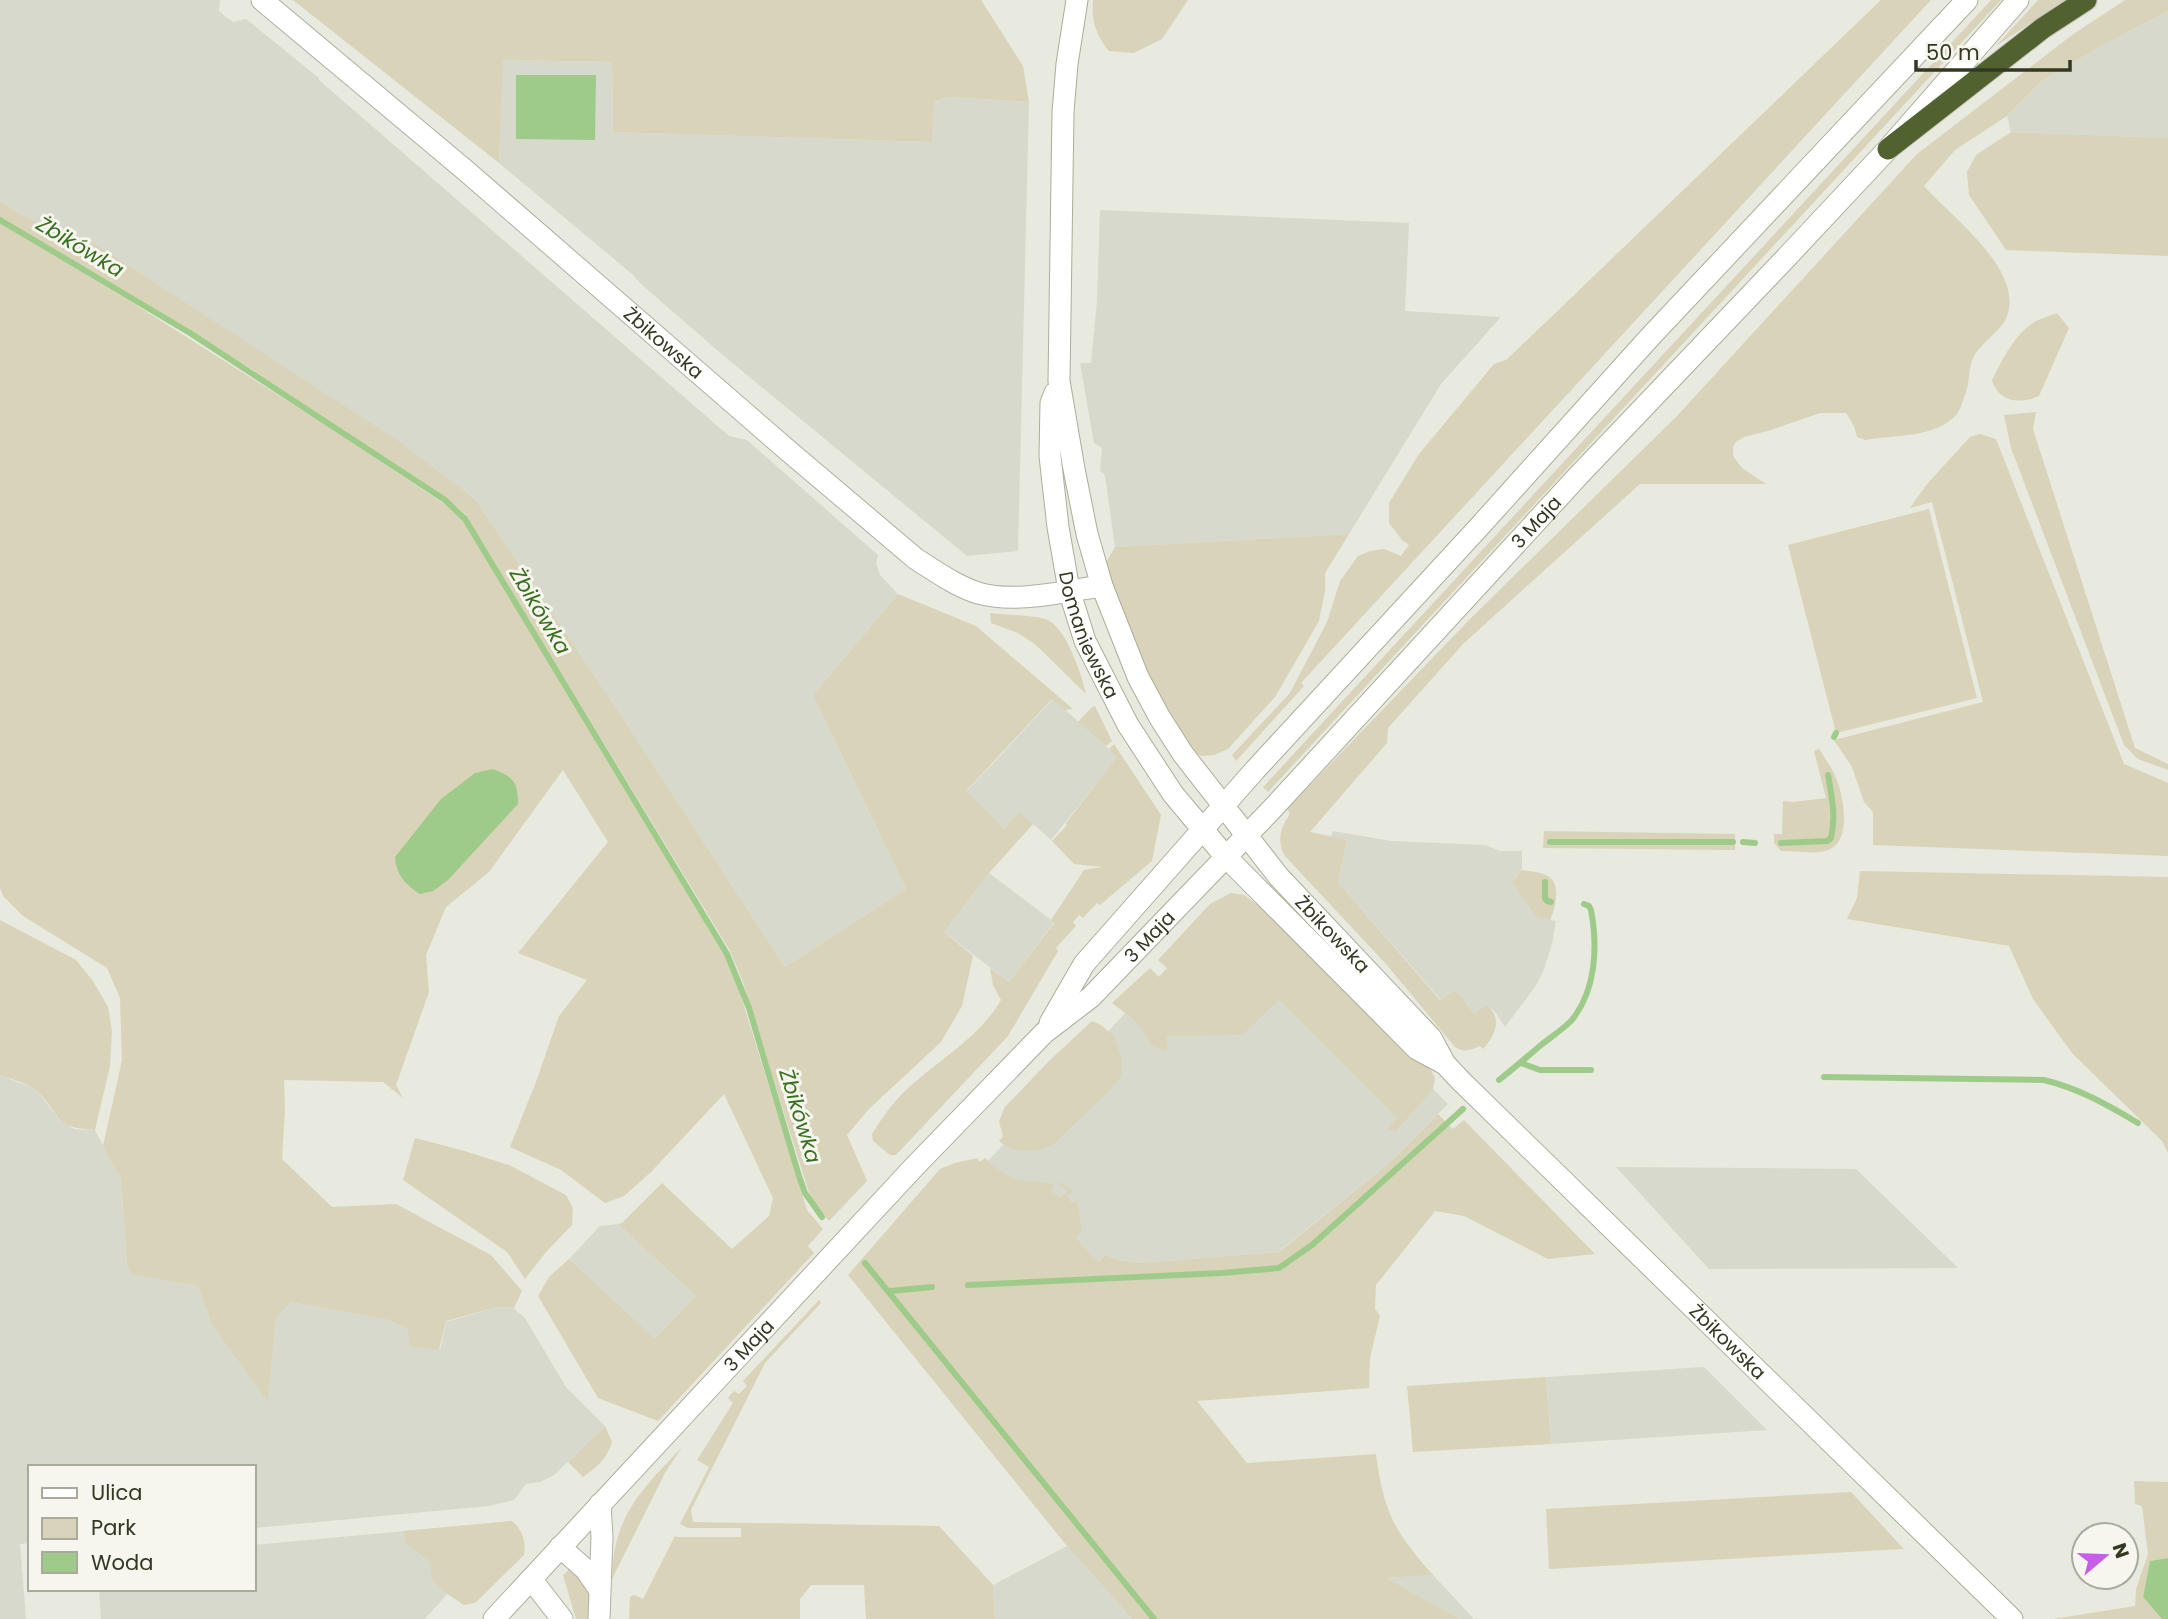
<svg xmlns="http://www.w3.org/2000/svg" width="2168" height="1619" viewBox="0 0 2168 1619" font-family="Poppins,sans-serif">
	<rect width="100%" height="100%" fill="#e8e9df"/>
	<path fill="#d8d9cd" d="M 0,0 L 220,0 L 219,11 L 227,18 L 234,22 L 246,19 L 319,78 L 319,80 L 729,436 L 747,440 L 878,555 L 876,563 L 880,575 L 898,594 L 813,695 L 906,889 L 785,967 L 619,712 L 475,499 L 95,244 L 34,221 L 0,202 Z
		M 2168,11 L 2168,138 L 2011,132 L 2007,116 L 2042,81 L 2105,44 Z
		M 502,60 L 612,62 L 613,132 L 931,142 L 933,103 L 948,97 L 1029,102 L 1018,551 L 967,556 L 724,356 L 641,284 L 632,274 L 499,163 Z
		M 1100,210 L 1409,223 L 1405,311 L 1501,317 L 1441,384 L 1349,534 L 1115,547 L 1105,475 L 1100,471 L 1102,448 L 1094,443 L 1080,363 L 1091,363 L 1097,301 Z
		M 1053,699 L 1118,757 L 1051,840 L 1033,824 L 1005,829 L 966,792 Z
		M 1333,831 L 1391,841 L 1486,845 L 1499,851 L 1522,851 L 1522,868 L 1512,883 L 1537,918 L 1556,921 L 1552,944 L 1543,972 L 1535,987 L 1505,1027 L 1495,1012 L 1487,1005 L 1474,1015 L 1456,990 L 1441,1000 L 1338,882 L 1347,840 L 1331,837 Z
		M 989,873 L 1054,922 L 1009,982 L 944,932 Z
		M 1208,924 L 1269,926 L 1448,1104 L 1389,1163 L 1278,1252 L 1139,1263 L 1120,1260 L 1105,1255 L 1099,1261 L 1034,1222 L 974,1176 Z
		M 0,1075 L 36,1089 L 59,1120 L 74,1129 L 95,1130 L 121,1179 L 127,1267 L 134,1275 L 198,1286 L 212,1325 L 268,1401 L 276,1319 L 291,1302 L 388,1320 L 408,1329 L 440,1350 L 446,1322 L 497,1307 L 513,1308 L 525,1318 L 566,1387 L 605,1426 L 554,1475 L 540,1482 L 526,1484 L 514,1500 L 489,1506 L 254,1528 L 254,1467 L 30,1467 L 30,1543 L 20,1544 L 26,1619 L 0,1619 Z
		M 1616,1167 L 1856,1169 L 1958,1268 L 1709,1269 Z
		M 618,1224 L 696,1296 L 655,1340 L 569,1259 L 600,1226 Z
		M 1704,1367 L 1767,1430 L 1551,1444 L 1546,1377 Z
		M 512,1521 L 425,1619 L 101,1619 L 99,1589 L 254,1589 L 254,1545 Z
		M 1067,1546 L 1132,1619 L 995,1619 L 993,1585 Z
		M 1433,1575 L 1474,1619 L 1460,1619 L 1385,1578 Z"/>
	<path fill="#d9d3b9" d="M 293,0 L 981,0 L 1023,66 L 1029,102 L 948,97 L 934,102 L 932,142 L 613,132 L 612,62 L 503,60 L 499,163 Z
		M 1093,0 L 1188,0 L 1162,39 L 1134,53 L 1109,51 C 1096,35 1091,21 1093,0 Z
		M 1881,0 L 1931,0 L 1301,683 L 1304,686 L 1236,761 L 1232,755 L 1290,693 L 1327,622 L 1340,581 L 1358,556 L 1370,551 L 1384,549 L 1401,556 L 1409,545 L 1402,540 L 1389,523 L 1389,503 L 1419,454 L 1494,364 L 1506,360 L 1546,322 Z
		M 1991,0 L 2001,0 L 1268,792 L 1263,787 Z
		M 2038,0 L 2066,0 L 1996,46 Z
		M 2125,0 L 2168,0 L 2168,11 L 2105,44 L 2042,81 L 2007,116 L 1955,150 L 1924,186 C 1950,216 2024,269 2007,316 C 2001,332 1981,342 1973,358 C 1968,369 1970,383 1965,395 C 1963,400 1960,410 1957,414 C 1937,438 1893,435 1865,440 L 1857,437 L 1854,426 L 1846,413 L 1820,413 L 1771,430 L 1744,437 L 1736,442 L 1733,447 L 1733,456 L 1742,468 L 1766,484 L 1640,484 L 1463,644 L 1388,728 L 1387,743 L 1310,832 L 1347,840 L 1338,882 L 1440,1000 L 1456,990 L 1474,1014 L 1487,1005 C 1503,1019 1495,1036 1483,1049 L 1480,1046 C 1471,1050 1464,1053 1455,1047 L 1386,964 L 1285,856 C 1276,841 1281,826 1290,814 L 1287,809 L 1470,619 L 1677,416 L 1917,154 L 2072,35 Z
		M 2011,132 L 2168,138 L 2168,256 L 2006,250 L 1969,195 L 1967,172 L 1976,155 Z
		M 0,202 L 34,221 L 95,244 L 397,440 L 475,499 L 619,712 L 785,967 L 906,889 L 813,695 L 898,594 L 976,626 L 1073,709 L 1065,710 L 1052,699 L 966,791 L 1005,829 L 1019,812 L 1033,824 L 989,873 L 944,932 L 973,956 L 962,1006 L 941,1042 L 869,1109 L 847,1135 L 867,1181 L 829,1221 L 811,1199 L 743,982 L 730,951 L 465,514 L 456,506 L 248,367 L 0,218 Z
		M 0,223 L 128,300 L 324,424 L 452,509 L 469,528 L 726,955 L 737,983 L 807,1210 L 823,1229 L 808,1246 L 814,1253 L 658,1421 L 598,1398 L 538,1296 L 549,1277 L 569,1259 L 655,1339 L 696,1296 L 618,1224 L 622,1223 L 662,1183 L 732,1249 L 769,1216 L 773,1198 L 724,1094 L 651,1172 L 624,1196 L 605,1203 L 561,1170 L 510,1147 L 536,1082 L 559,1016 L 587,980 L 518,953 L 608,842 L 563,770 L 489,872 L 446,907 L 426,955 L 429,992 L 396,1085 L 403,1098 L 383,1082 L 284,1080 L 285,1110 L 282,1159 L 332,1207 L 396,1204 L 491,1255 L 522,1291 L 514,1308 L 497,1307 L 446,1321 L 439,1350 L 410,1346 L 408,1329 L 388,1320 L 291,1302 L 276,1319 L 268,1402 L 212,1325 L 198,1286 L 133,1275 L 127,1267 L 121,1179 L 103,1146 L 122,1060 L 120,998 L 107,968 L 23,916 L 3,896 L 0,888 Z
		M 2057,313 L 2069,328 L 2039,396 C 2020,404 1999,403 1992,380 C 2003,359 2014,334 2036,321 C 2042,318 2050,316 2057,313 Z
		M 2036,412 L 2033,429 L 2135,748 L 2168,764 L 2168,770 L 2138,759 L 2124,745 L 2011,448 L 2004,415 Z
		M 1980,434 L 1996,439 L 2124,764 L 2168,783 L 2168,856 L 1873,845 L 1873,812 L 1864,802 L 1852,767 L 1834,740 L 1983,702 L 1932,502 L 1910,508 L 1927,484 L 1970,437 Z
		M 1929,509 L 1977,698 L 1836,733 L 1788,545 Z
		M 1349,534 L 1325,573 L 1325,591 L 1319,621 L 1275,697 L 1228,749 L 1214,755 L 1202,756 L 1194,753 L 1145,672 L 1105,564 L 1115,547 Z
		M 990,613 C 1006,615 1030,615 1045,619 C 1065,624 1082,675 1086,694 L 1036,645 L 1018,633 L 991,623 Z
		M 1095,706 L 1112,741 L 1106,746 L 1078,722 L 1091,708 Z
		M 1114,744 L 1161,815 L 1152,861 L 1100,905 L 1097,903 L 1083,918 L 1079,915 L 1073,922 L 1076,926 L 1056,948 L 1058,951 L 1008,1036 L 896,1155 L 890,1155 L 873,1141 L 872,1134 C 880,1121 890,1106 902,1094 C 934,1062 978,1040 1001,1000 L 993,985 L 990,968 L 1009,982 L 1054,923 L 1051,920 L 1084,870 L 1102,867 L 1074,864 L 1052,841 L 1067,825 L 1066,823 L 1117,757 L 1109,749 Z
		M 1819,749 C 1825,758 1832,768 1836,778 C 1844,797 1853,845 1825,851 C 1812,854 1795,851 1781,851 L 1774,843 L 1774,834 L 1782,834 L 1783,801 L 1793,802 L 1826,798 L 1814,751 Z
		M 1544,831 L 1735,834 L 1735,850 L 1543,848 Z
		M 1521,870 C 1541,873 1558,872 1556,897 C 1555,906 1554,912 1550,920 L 1537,918 L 1512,883 Z
		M 1860,871 L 2168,877 L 2168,1153 L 2162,1141 L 2072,1053 L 2033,999 L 2009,946 L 1847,919 L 1857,898 Z
		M 1231,893 L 1244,895 L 1256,904 L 1263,901 L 1397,1039 L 1430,1068 L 1435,1078 L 1433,1089 L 1396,1131 L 1387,1129 L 1397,1118 L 1279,1000 L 1242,1035 L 1167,1036 L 1167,1051 L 1152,1046 L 1140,1027 L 1132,1018 L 1112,1003 L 1150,968 L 1159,977 L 1167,968 L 1158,960 L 1210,904 Z
		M 0,920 L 76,960 L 93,981 L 108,1007 L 112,1031 L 110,1066 L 95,1130 C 50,1127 63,1116 37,1091 C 28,1083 11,1079 0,1075 Z
		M 1092,1021 L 1101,1025 L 1115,1037 L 1122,1060 L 1121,1076 L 1113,1087 L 1054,1144 C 1036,1153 1014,1155 999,1141 L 1003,1136 L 999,1122 L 1004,1108 L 1050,1060 Z
		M 1438,1114 L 1453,1129 L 1464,1120 L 1595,1254 L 1548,1259 L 1464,1216 L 1435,1211 L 1376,1285 L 1375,1309 L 1380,1316 L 1370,1358 L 1369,1388 L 1197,1401 L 1247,1463 L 1376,1454 C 1384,1513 1394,1531 1433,1575 L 1386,1578 L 1460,1619 L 1132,1619 L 1067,1546 L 848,1275 L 940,1169 L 955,1163 L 977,1158 L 980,1162 L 985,1158 C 995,1168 1007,1177 1020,1180 C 1031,1183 1046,1179 1055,1186 L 1051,1191 L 1061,1198 L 1067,1190 L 1058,1183 C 1065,1183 1069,1186 1073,1191 L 1067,1196 L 1071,1203 L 1077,1200 L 1082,1230 L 1075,1237 L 1092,1256 L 1099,1261 L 1105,1255 L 1120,1260 L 1139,1263 L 1279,1252 L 1389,1163 Z
		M 415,1138 L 461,1150 L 509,1165 L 566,1195 L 573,1208 L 572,1225 L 546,1252 L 525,1279 L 507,1252 L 403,1180 Z
		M 819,1300 L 821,1303 L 765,1363 L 691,1510 L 693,1522 L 939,1526 L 993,1585 L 995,1619 L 866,1619 L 864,1585 L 811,1585 L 800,1599 L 800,1619 L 629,1619 L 630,1597 L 634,1595 L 643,1599 L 675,1536 L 678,1537 L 741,1537 L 741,1528 L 688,1528 L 680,1524 L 709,1467 L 697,1460 L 733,1403 L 728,1398 L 734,1391 L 739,1394 L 747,1386 L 743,1381 Z
		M 1546,1377 L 1551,1444 L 1413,1452 L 1407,1386 Z
		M 605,1426 L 612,1442 C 607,1459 597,1467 583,1477 L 568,1462 Z
		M 682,1447 L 665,1473 L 612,1579 C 613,1515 642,1490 682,1447 Z
		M 2134,1481 L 2168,1482 L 2168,1558 L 2150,1561 L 2143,1597 L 2162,1619 L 2053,1619 L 2135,1606 L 2136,1589 L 2148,1554 L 2142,1506 L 2135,1504 Z
		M 1851,1492 L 1904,1549 L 1549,1569 L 1546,1509 Z
		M 512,1521 C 523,1530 526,1542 524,1555 L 475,1603 L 464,1605 L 443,1591 L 432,1579 L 430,1562 L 405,1543 L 404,1531 Z
		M 571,1568 C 591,1577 590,1600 591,1619 L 576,1619 L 563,1575 Z"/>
	<path fill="#9fcb8a" d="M 516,75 L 596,75 L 595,140 L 516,139 Z
		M 493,769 C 513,777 518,781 518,804 L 448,880 L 433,891 L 420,894 C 406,885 396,875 395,857 L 441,799 L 475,773 Z
		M 2168,1558 L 2168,1619 L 2162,1619 L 2143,1597 L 2150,1561 Z"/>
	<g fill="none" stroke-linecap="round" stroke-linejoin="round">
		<path stroke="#9fcb8a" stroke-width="6" d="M 0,220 L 190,333 L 445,500 L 465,519 L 727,954 L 749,1008 L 799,1176 L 805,1193 L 822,1217
			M 1834,737 L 1836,733
			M 1550,842 L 1733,842
			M 1743,842 L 1755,843
			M 1781,843 L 1827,841 L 1831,838 C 1836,817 1832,797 1828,775
			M 1545,882 L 1545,898 L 1547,901 L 1551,902
			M 1521,1063 L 1540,1070 L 1591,1070
			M 1824,1077 L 2044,1080 C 2078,1088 2108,1105 2138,1123
			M 1499,1080 C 1513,1069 1527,1057 1541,1045 C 1551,1037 1562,1030 1571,1021 C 1596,991 1598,947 1591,910 L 1589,906 L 1584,904
			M 865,1263 L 1154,1619
			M 968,1285 L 1222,1273 L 1279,1268 L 1312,1245 L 1463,1109
			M 890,1291 L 932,1287"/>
		<defs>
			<g id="tertiary">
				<path id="s1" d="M 262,0 L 465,170 L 785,448 L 916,559 C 935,571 956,586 978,593 C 1017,604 1063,591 1102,586"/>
				<path d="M 560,1547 L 586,1570 L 599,1589"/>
				<path d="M 531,1579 L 562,1619"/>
				<path d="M 599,1619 L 602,1537 L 600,1504"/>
			</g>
			<g id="secondary">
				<path id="s2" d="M 1077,0 L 1067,64 L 1063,112 L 1059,381 L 1074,469 L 1087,534 L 1102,586 L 1138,677 L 1160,718 L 1183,754 L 1279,877 L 1431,1038 L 1445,1064 L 1461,1081 L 2012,1619"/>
				<path id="s3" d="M 1055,393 L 1051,403 L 1050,456 L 1058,527 L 1069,590 L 1085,641 L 1128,725 L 1173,794 L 1225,856 L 1417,1049 L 1445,1064"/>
				<path d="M 1050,1023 L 1084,964 L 1255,770 L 1479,527 L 1650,337 L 1967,0"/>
				<path id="s4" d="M 494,1619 L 915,1166 L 1044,1033 L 1091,997 L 1274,807 L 1579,475 L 1785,259 L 1888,149 L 2018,0"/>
			</g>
			<path id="motorway" d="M 1888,149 L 2043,28 L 2086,0"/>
		</defs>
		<use href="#tertiary" stroke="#aeb0a2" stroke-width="23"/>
		<use href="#secondary" stroke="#abae99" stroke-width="23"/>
		<use href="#motorway" stroke="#c6c7c1" stroke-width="23"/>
		<use href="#tertiary" stroke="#fff" stroke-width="21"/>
		<use href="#secondary" stroke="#fff" stroke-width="21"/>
		<use href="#motorway" stroke="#52622f" stroke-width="21"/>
	</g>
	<g text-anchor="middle" stroke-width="6" stroke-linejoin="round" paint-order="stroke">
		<g font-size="19" fill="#323821" stroke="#f6f6ef">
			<text dy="7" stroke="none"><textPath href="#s1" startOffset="528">Żbikowska</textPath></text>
			<text dy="7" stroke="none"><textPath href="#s4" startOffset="1514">3 Maja</textPath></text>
			<text dy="7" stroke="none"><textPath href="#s3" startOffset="248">Domaniewska</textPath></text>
			<text dy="7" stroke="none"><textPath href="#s2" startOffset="1013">Żbikowska</textPath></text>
			<text dy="7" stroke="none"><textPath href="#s4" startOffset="947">3 Maja</textPath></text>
			<text dy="7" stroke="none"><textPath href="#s2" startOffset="1582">Żbikowska</textPath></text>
			<text dy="7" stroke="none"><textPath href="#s4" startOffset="374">3 Maja</textPath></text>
		</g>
		<g font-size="21" font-style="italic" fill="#396f20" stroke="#f6f6ef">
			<text transform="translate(80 247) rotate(31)" y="7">Żbikówka</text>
			<text transform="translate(540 611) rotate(59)" y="7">Żbikówka</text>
			<text transform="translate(800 1116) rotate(73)" y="7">Żbikówka</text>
		</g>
	</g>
	<rect x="28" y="1465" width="228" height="126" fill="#f6f6ef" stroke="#a8aa9d" stroke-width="2"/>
	<rect x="42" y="1488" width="35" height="10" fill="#ffffff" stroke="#a8aa9d" stroke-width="2"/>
	<text x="91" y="1500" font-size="21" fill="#323821">Ulica</text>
	<rect x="42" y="1518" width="35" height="21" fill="#d9d3b9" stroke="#a8aa9d" stroke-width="2"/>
	<text x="91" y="1535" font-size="21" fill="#323821">Park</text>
	<rect x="42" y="1552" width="35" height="21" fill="#9fcb8a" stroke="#a8aa9d" stroke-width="2"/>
	<text x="91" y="1570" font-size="21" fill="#323821">Woda</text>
	<g transform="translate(2105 1556) rotate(71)"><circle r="33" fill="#f6f6ef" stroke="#a8aa9d" stroke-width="2"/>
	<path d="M0-5L12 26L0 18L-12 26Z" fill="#c85ee8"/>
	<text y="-10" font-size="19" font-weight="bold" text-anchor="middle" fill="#323821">N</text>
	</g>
	<path d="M1916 60v10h154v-10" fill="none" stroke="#323821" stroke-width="3.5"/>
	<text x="1926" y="60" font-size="21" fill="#323821" stroke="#f6f6ef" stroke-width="5" paint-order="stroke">50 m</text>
</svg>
